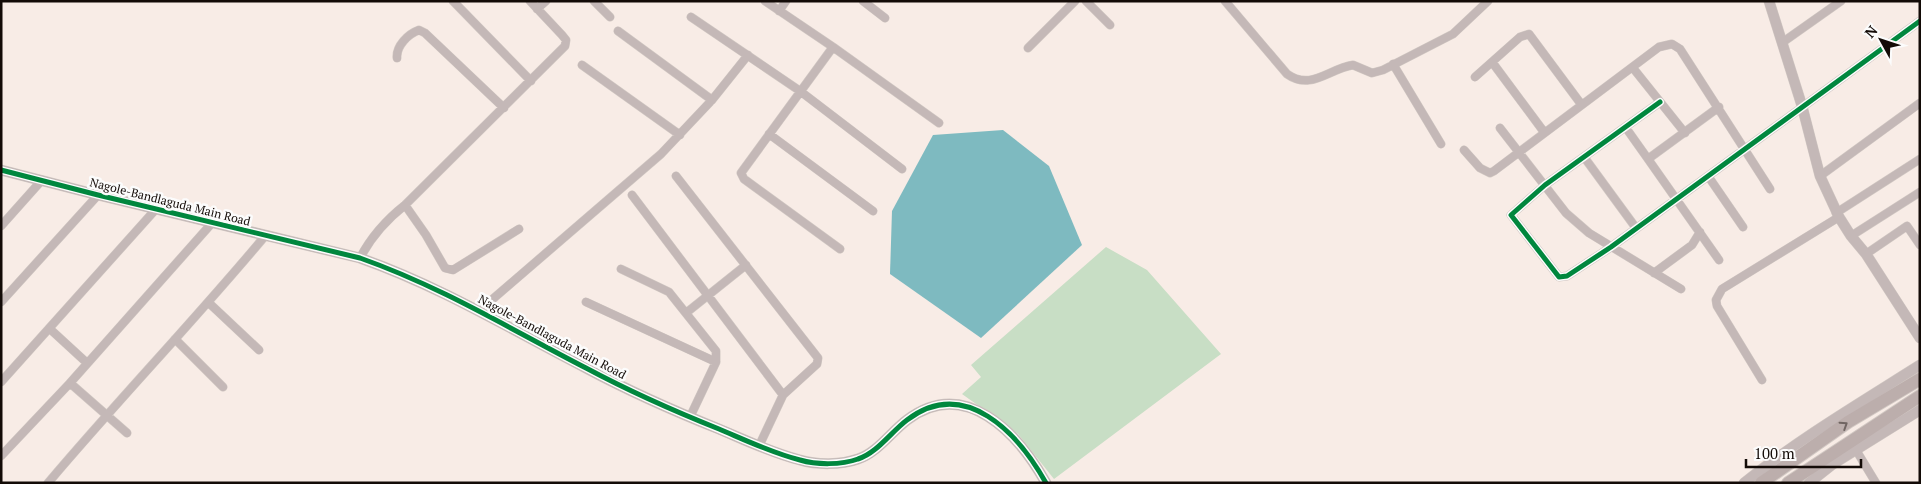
<svg xmlns="http://www.w3.org/2000/svg" width="1921" height="484" viewBox="0 0 1921 484" font-family="'PT Serif',serif">
	<rect width="100%" height="100%" fill="#f8ece6"/>
	<path fill="#c8dec5" d="M 1106,247 L 1147,270 L 1221,354 L 1054,479 L 1018,434 L 962,394 L 981,377 L 971,365 Z"/>
	<path fill="#7ebac0" d="M 1003,130 L 1049,166 L 1082,245 L 981,338 L 890,274 L 892,211 L 933,135 Z"/>
	<g fill="none" stroke-linecap="round" stroke-linejoin="round">
		<defs>
			<path id="minor" d="M 453,1 L 531,81
				M 594,1 L 610,17
				M 765,1 L 833,47 L 939,123
				M 863,1 L 885,18
				M 1086,1 L 1110,25
				M 1225,1 L 1287,74 C 1311,91 1328,69 1353,65 L 1372,73 L 1383,70 L 1453,34 L 1488,1
				M 537,9 L 546,1
				M 779,11 L 786,1
				M 691,17 L 800,91 L 902,169
				M 618,31 L 712,100
				M 1783,42 L 1841,1
				M 833,47 L 741,173 L 744,179 L 840,249
				M 1028,48 L 1075,1
				M 397,58 C 396,46 408,34 419,30 L 425,33 L 504,108
				M 1492,62 L 1544,132
				M 1393,64 L 1441,144
				M 582,65 L 680,135
				M 1633,68 L 1685,133
				M 1475,77 L 1520,37 L 1529,34 L 1581,104
				M 1660,102 L 1545,185 L 1511,215 L 1559,277 L 1567,276 L 1611,247 L 1920,21
				M 1500,128 L 1566,213 L 1589,233 L 1681,289
				M 1626,128 L 1648,159 L 1719,107
				M 769,134 L 873,211
				M 1464,150 L 1480,168 L 1490,173 L 1494,171 L 1659,47 L 1672,44 L 1680,49 L 1770,189
				M 1584,157 L 1636,228
				M 1648,159 L 1719,260
				M 676,176 L 818,358 L 817,364 L 783,395 L 759,446
				M 1708,176 L 1743,227
				M 1820,176 L 1920,103
				M 632,195 L 783,395
				M 405,205 L 426,235 L 445,268 L 453,270 L 519,229
				M 1836,213 L 1920,159
				M 1,226 L 42,180
				M 1851,236 L 1920,192
				M 1866,254 L 1907,226 L 1920,245
				M 360,258 C 371,237 386,220 405,205 L 565,46 L 566,40 L 562,35 L 530,1
				M 621,269 L 669,292 L 716,351 L 716,362 L 690,417
				M 1654,273 L 1692,245 L 1700,232
				M 1,302 L 98,195
				M 586,302 L 716,362
				M 209,303 L 259,350
				M 480,310 L 661,154 L 712,100 L 748,55
				M 686,313 L 746,265
				M 50,329 L 87,363
				M 175,339 L 223,387
				M 1762,380 L 1717,306 L 1716,300 L 1722,289 L 1839,217
				M 1,382 L 156,209
				M 70,383 L 127,433
				M 1856,450 L 1876,483
				M 1,456 L 70,383 L 212,223
				M 48,483 C 119,399 195,320 265,236"/>
			<path id="tertiary" d="M 1769,1 L 1802,106 L 1820,176 L 1839,217 L 1851,236 L 1866,254 L 1920,338
				M 1,170 L 98,195 L 360,258 C 442,287 510,329 586,368 C 629,391 674,411 719,429 C 745,440 772,453 800,460 C 817,465 841,465 858,459 C 877,453 891,432 907,420 C 965,376 1018,433 1046,483
				M 1744,483 C 1799,439 1860,403 1920,365
				M 1809,483 L 1833,464 L 1920,410"/>
			<path id="trunk" d="M 1761,483 L 1848,422 L 1920,379
				M 1788,483 L 1920,396"/>
		</defs>
		<use href="#minor" stroke="#d2c9c4" stroke-width="9"/>
		<use href="#tertiary" stroke="#d2c9c4" stroke-width="11"/>
		<use href="#trunk" stroke="#d2c9c4" stroke-width="14"/>
		<use href="#minor" stroke="#c4b8b7" stroke-width="8"/>
		<use href="#tertiary" stroke="#c4b8b7" stroke-width="10"/>
		<use href="#trunk" stroke="#bcaeac" stroke-width="12"/>
		<defs>
			<path id="cycleway" d="M 1660,102 L 1545,185 L 1511,215 L 1559,277 L 1567,276 L 1611,247 L 1920,21
				M 1,170 L 98,195 L 360,258 C 442,287 510,329 586,368 C 629,391 674,411 719,429 C 745,440 772,453 800,460 C 817,465 841,465 858,459 C 877,453 891,432 907,420 C 965,376 1018,433 1046,483"/>
		</defs>
		<use href="#cycleway" stroke="#fcfcfc" stroke-width="8"/>
		<use href="#cycleway" stroke="#00873e" stroke-width="5"/>
	</g>
	<defs><path id="oneway-chevron" d="M-2-3.5L2.5 0L-2 3.5" fill="none" stroke-width="1.6" stroke-linecap="round" stroke-linejoin="round" transform="scale(1.25)"/></defs>
	<use stroke="#706562" href="#oneway-chevron" transform="translate(1844 425) rotate(-33)"/>
	<g text-anchor="middle" stroke-width="5" stroke-linejoin="round" paint-order="stroke">
		<g font-size="12" fill="#130b07" stroke="#fcfcfc">
			<text transform="translate(170 202) rotate(14)" y="4">Nagole-Bandlaguda Main Road</text>
			<text transform="translate(552 337) rotate(28)" y="4">Nagole-Bandlaguda Main Road</text>
		</g>
	</g>
	<rect width="1921" height="484" fill="none" stroke="#130b07" stroke-width="5"/>
	<g transform="translate(1881 40) rotate(310)" stroke="#fcfcfc" stroke-width="4" paint-order="stroke">
	<path d="M0-4L9 19L0 12L-9 19Z" fill="#130b07"/>
	<text y="-8" font-size="14" font-weight="bold" text-anchor="middle" fill="#130b07">N</text>
	</g>
	<path d="M1746 459v8h115v-8" fill="none" stroke="#130b07" stroke-width="2.5"/>
	<text x="1754" y="459" font-size="15" fill="#130b07" stroke="#fcfcfc" stroke-width="4" paint-order="stroke">100 m</text>
</svg>
